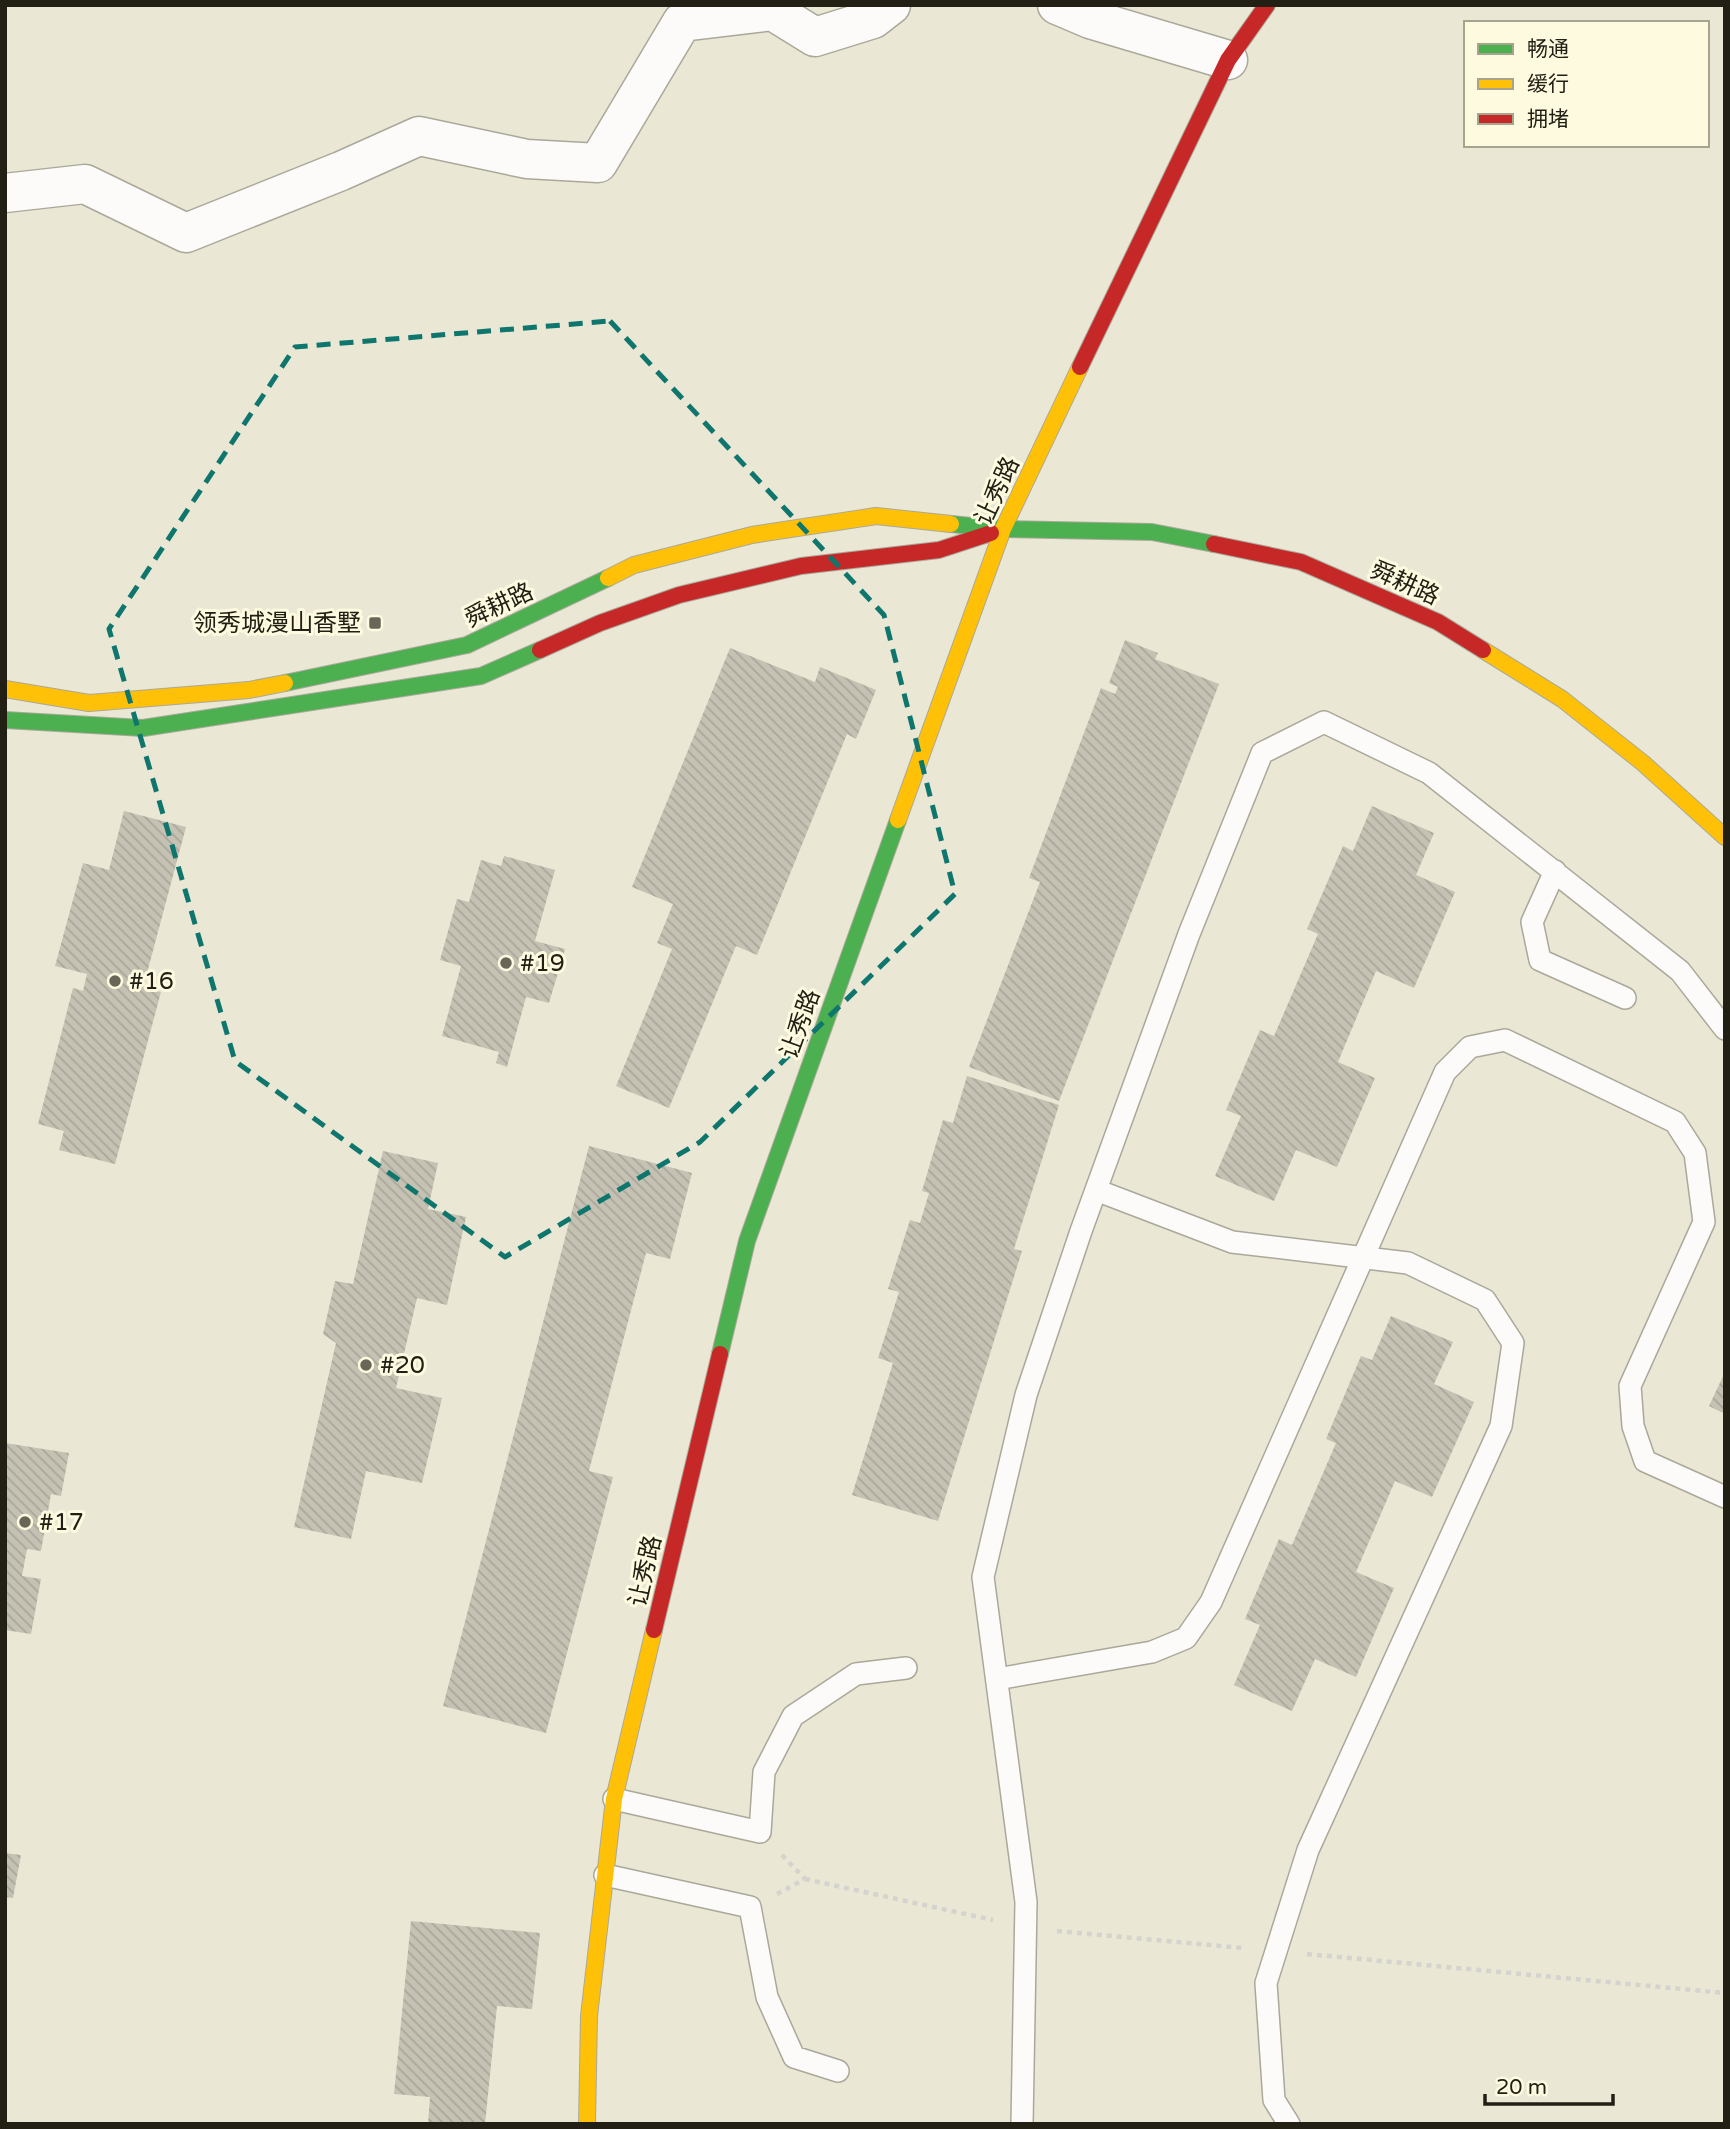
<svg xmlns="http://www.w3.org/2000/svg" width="1730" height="2129" viewBox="0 0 1730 2129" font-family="'Varela Round','Noto Sans SC',sans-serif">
	<defs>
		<pattern id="building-back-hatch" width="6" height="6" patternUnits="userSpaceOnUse" patternTransform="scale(1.75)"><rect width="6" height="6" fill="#c5c2b4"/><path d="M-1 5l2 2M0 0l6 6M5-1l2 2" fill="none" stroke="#a9a69a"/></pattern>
	</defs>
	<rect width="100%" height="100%" fill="#eae7d4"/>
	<path fill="url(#building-back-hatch)" d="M 1125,640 L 1158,653 L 1155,659 L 1219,684 L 1059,1101 L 969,1067 L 1040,882 L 1029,878 L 1101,688 L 1115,694 L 1118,687 L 1109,683 Z
		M 730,648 L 815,682 L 820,667 L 876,690 L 856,739 L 847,734 L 757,955 L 736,946 L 669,1108 L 616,1086 L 672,949 L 657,943 L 673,904 L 632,887 Z
		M 1372,806 L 1434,833 L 1416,875 L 1455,892 L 1414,988 L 1376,971 L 1338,1062 L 1375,1078 L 1337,1167 L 1296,1150 L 1274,1201 L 1215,1176 L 1241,1116 L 1226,1110 L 1260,1030 L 1274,1036 L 1318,934 L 1307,929 L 1343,846 L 1353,851 Z
		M 124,811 L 186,827 L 143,988 L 161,992 L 115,1164 L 59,1150 L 64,1131 L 38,1124 L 73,988 L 83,991 L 87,974 L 55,966 L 83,863 L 109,870 Z
		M 504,856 L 555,870 L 535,941 L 565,949 L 549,1003 L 526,997 L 507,1067 L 496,1063 L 499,1052 L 442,1036 L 461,966 L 440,960 L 457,899 L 469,902 L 481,860 L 501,866 Z
		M 967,1076 L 1059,1105 L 1014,1249 L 1022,1251 L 938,1521 L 852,1495 L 893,1363 L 878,1358 L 899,1292 L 888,1289 L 910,1220 L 920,1223 L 929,1193 L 922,1191 L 943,1120 L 953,1123 Z
		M 589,1146 L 692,1173 L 670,1259 L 646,1253 L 589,1471 L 613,1477 L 546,1733 L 443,1706 Z
		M 383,1151 L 438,1163 L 428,1209 L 466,1217 L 447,1305 L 417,1298 L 396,1388 L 442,1398 L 422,1483 L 366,1471 L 351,1539 L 294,1527 L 336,1343 L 323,1334 L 335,1281 L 353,1284 Z
		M 1391,1316 L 1453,1342 L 1434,1384 L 1474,1402 L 1432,1497 L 1395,1481 L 1356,1572 L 1394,1588 L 1356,1677 L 1315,1659 L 1292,1711 L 1234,1685 L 1260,1625 L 1245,1619 L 1279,1539 L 1292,1545 L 1336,1443 L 1326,1439 L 1361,1356 L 1372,1360 Z
		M 1725,1372 L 1725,1414 L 1709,1406 Z
		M 5,1443 L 69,1453 L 61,1496 L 51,1494 L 41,1551 L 27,1549 L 22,1576 L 41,1579 L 31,1634 L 5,1630 Z
		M 5,1853 L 21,1855 L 13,1898 L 5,1897 Z
		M 411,1921 L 540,1933 L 532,2009 L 497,2006 L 485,2124 L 428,2124 L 430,2097 L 394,2094 Z"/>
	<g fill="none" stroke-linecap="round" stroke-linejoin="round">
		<defs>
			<path id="lane" d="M 1555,871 L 1532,922 L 1540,960 L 1625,998
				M 1096,1190 L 1232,1242 L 1408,1263 L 1485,1300 L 1513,1343 L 1501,1426 L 1308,1850 L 1266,1983 L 1274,2100 L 1289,2124
				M 997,1679 L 1152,1652 L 1186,1638 L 1211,1602 L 1445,1072 L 1470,1047 L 1505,1040 L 1675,1122 L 1695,1153 L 1704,1222 L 1630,1386 L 1633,1426 L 1645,1461 L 1725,1497
				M 614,1799 L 760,1832 L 764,1772 L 793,1716 L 856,1674 L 906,1668
				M 605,1875 L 750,1907 L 767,1997 L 794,2057 L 838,2071
				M 1022,2124 L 1026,1902 L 983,1577 L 1026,1395 L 1081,1231 L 1189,934 L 1262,753 L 1324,722 L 1429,773 L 1680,971 L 1725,1029"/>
			<path id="street" d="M 1057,5 L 1090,19 L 1228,60
				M 5,193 L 85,184 L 186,233 L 341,171 L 419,136 L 527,159 L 598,163 L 682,22 L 773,11 L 815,37 L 873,19 L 891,5"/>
			<path id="fast" d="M 951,524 L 1003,529 L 1152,532 L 1214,544
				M 285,683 L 467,645 L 608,578
				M 5,720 L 143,728 L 481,676 L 540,650
				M 720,1354 L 747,1241 L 898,820"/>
			<path id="slow" d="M 608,578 L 634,565 L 752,535 L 876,516 L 951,524
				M 1483,650 L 1562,699 L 1643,763 L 1725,837
				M 5,689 L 89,703 L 249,690 L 285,683
				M 898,820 L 1003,529 L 1080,367
				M 587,2124 L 589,2016 L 614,1799 L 654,1630"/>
			<path id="jam" d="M 1080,367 L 1228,60 L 1267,5
				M 1214,544 L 1301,562 L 1438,622 L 1483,650
				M 540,650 L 600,623 L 679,595 L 801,566 L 939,550 L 991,533
				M 654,1630 L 720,1354"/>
		</defs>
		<use href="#lane" stroke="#aaa89a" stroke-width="24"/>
		<use href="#street" stroke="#aaa89a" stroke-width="41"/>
		<use href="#fast" stroke="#aaa89a" stroke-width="18"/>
		<use href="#slow" stroke="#aaa89a" stroke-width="18"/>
		<use href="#jam" stroke="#aaa89a" stroke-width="18"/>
		<path stroke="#d4d3ce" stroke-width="4.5" stroke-dasharray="5 5" stroke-linecap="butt" d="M 805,1879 L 993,1920
			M 777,1894 L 805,1879 L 780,1853
			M 1057,1931 L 1243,1948
			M 1307,1954 L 1725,1993"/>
		<use href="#lane" stroke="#fcfbf9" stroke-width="21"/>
		<use href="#street" stroke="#fcfbf9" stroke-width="38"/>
		<use href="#fast" stroke="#4caf50" stroke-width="16"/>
		<use href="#slow" stroke="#ffc107" stroke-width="16"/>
		<use href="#jam" stroke="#c62828" stroke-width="16"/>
	</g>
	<path fill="none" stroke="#0f766e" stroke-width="5" stroke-dasharray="14 9" stroke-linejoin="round" d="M 610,321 L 884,615 L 955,894 L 700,1142 L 505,1257 L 235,1061 L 109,629 L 295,347 Z"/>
	<g fill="#686657" stroke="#fefae0" stroke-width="2.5">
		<rect x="368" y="616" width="14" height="14" rx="3.5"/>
		<circle cx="506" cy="963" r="7"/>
		<circle cx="115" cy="981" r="7"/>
		<circle cx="366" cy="1365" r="7"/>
		<circle cx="25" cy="1522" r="7"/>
	</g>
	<g text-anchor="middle" stroke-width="6" stroke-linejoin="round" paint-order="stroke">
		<g font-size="24" fill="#222014" stroke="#fefae0">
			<text transform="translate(997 491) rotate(-65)" y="8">让秀路</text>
			<text transform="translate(1405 583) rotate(24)" y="8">舜耕路</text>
			<text transform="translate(499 605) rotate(-25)" y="8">舜耕路</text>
			<text transform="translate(800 1024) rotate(-70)" y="8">让秀路</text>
			<text transform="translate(645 1571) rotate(-77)" y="8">让秀路</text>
		</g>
		<g font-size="24" fill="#222014" stroke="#fefae0" text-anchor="start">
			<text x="361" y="631" text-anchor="end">领秀城漫山香墅</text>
			<text x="520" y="971">#19</text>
			<text x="129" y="989">#16</text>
			<text x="380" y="1373">#20</text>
			<text x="39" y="1530">#17</text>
		</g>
	</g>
	<rect width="1730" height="2129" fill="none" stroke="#222014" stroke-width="14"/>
	<rect x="1464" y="21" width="245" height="126" fill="#fefae0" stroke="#a6a38e" stroke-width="2"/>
	<rect x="1478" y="44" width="35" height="10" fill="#4caf50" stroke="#a6a38e" stroke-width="2"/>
	<text x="1527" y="56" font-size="21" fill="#222014">畅通</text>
	<rect x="1478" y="79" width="35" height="10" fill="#ffc107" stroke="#a6a38e" stroke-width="2"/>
	<text x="1527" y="91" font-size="21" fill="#222014">缓行</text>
	<rect x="1478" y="114" width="35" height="10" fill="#c62828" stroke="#a6a38e" stroke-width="2"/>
	<text x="1527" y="126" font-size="21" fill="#222014">拥堵</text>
	<path d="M1485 2094v10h128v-10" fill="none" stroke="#222014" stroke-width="3.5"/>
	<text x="1496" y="2094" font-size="21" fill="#222014" stroke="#fefae0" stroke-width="5" paint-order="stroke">20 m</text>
</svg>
